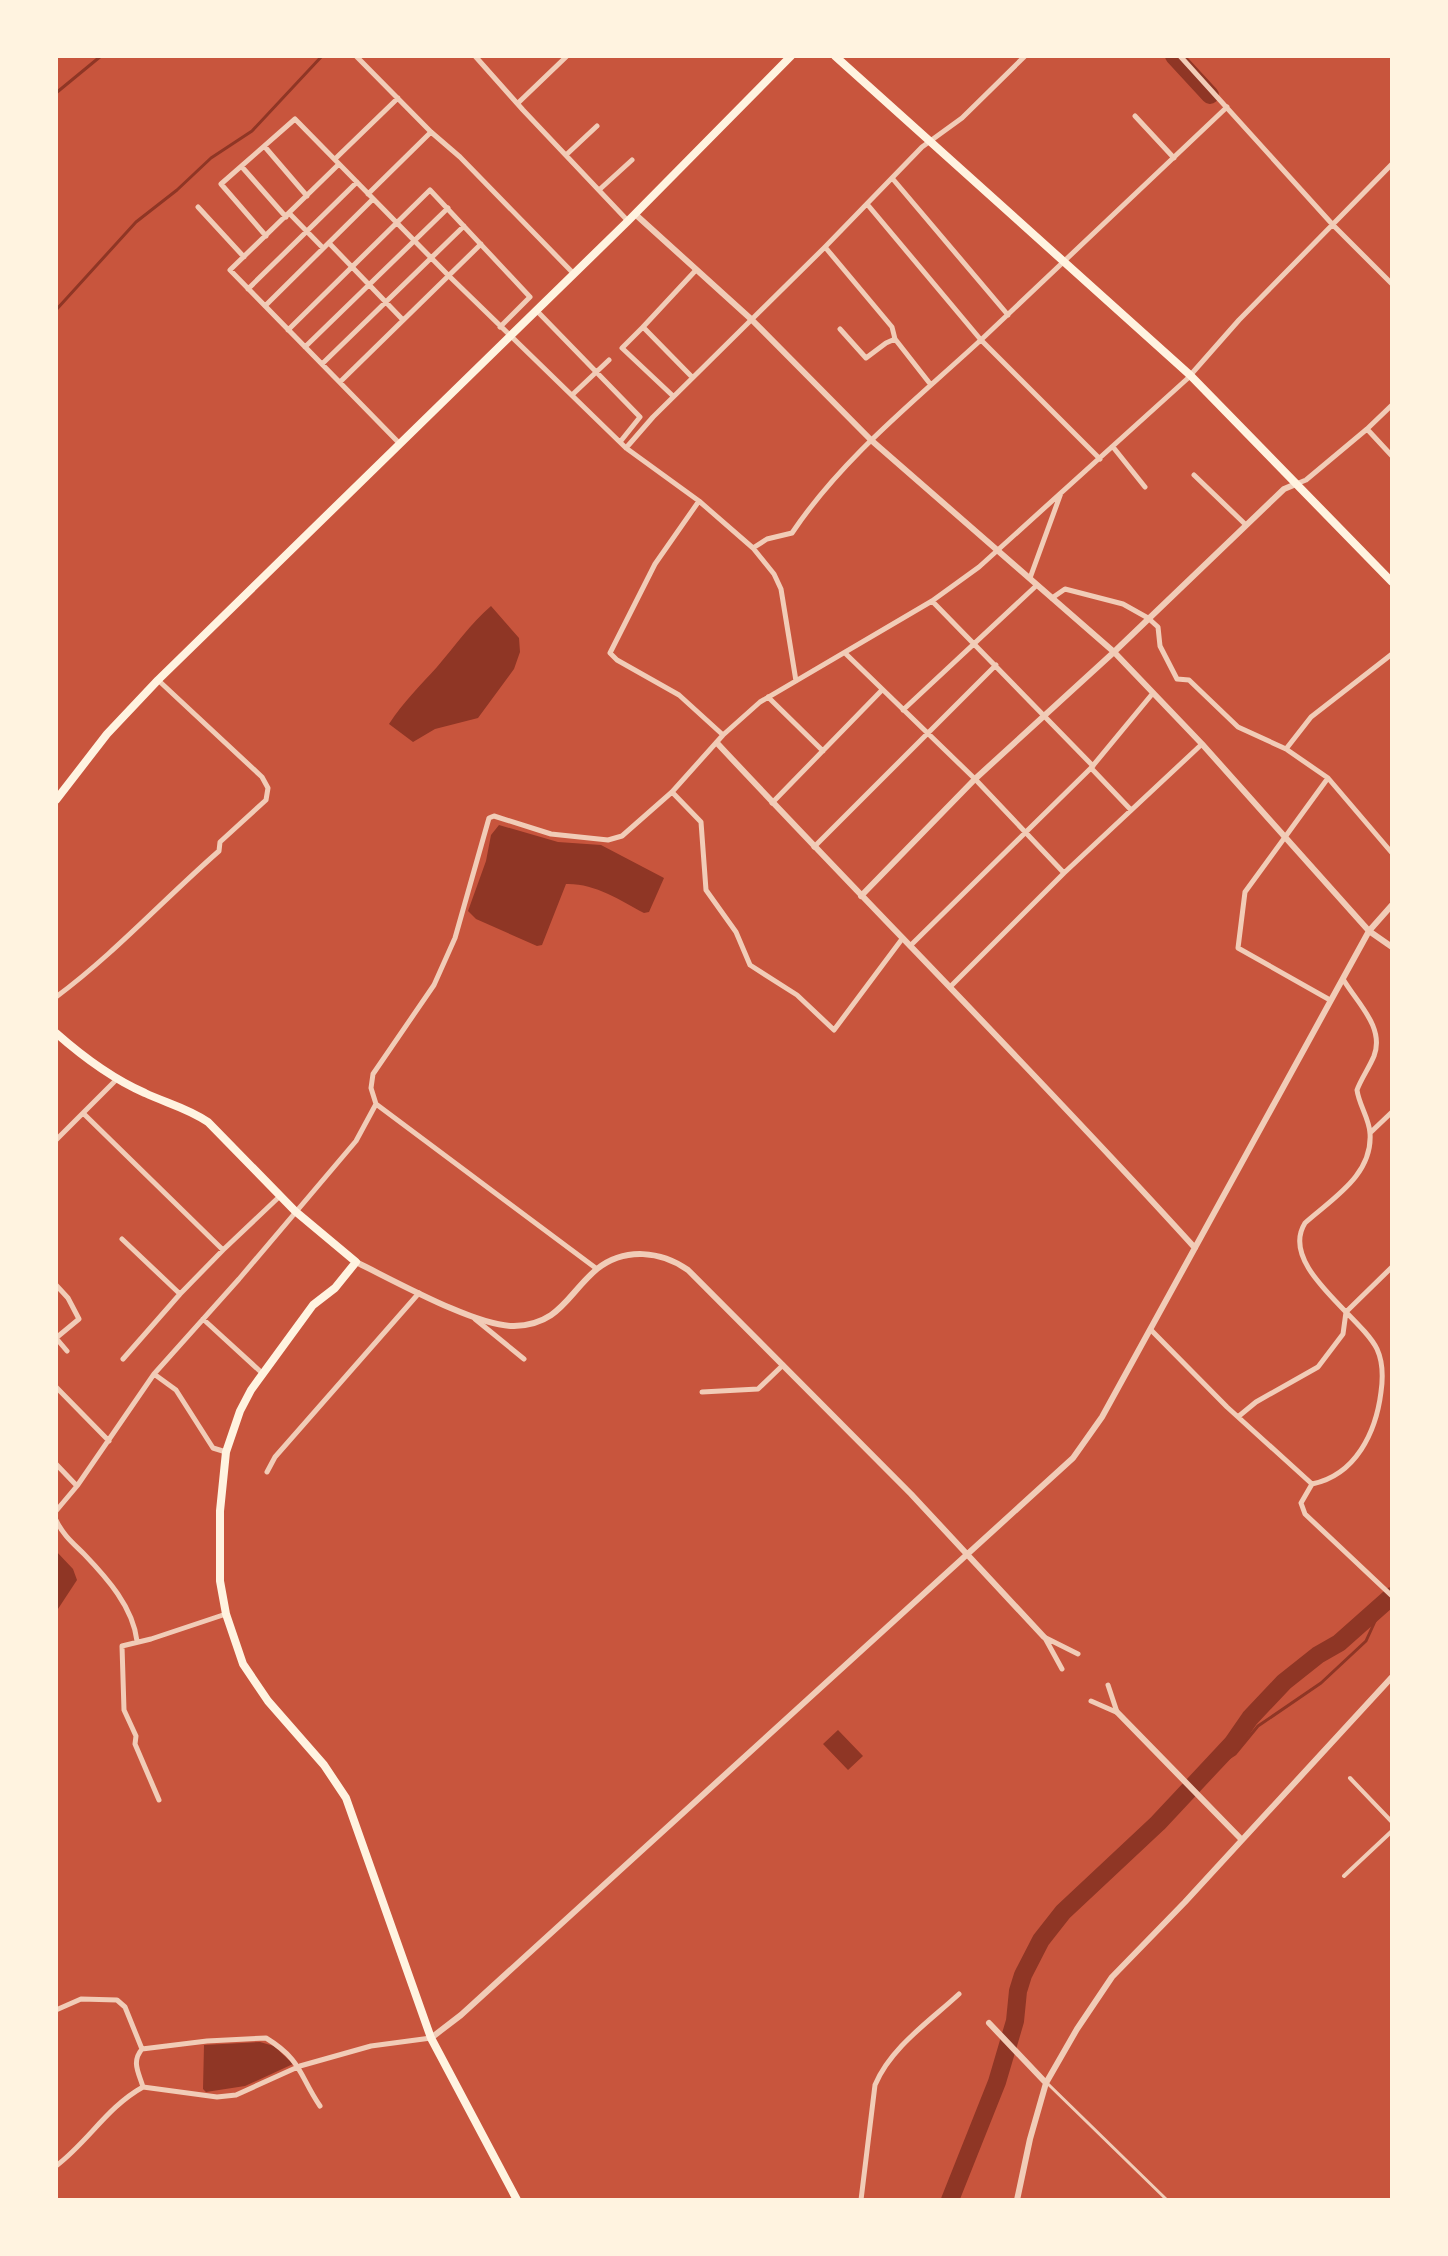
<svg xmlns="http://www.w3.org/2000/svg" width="1448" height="2256" viewBox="0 0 1448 2256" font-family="Quicksand,sans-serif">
	<rect width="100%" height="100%" fill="#c8553d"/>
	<path fill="#8f3625" d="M 491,606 L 519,638 L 520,652 L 514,669 L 478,718 L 435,729 L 413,742 L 389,724 C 404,701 419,687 437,667 C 455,646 470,624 491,606 Z
		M 499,825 L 558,842 L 601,845 L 664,878 L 649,912 L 644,913 C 620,900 594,883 566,884 L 542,945 L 537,946 L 476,919 L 468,911 L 486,861 L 491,835 Z
		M 56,1551 L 73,1569 L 77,1580 L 56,1612 Z
		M 838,1730 L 863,1756 L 848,1770 L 823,1744 Z
		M 260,2042 L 274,2046 L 293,2064 L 245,2086 L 206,2092 L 203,2089 L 204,2045 Z"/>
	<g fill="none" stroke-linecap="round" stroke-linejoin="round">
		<path stroke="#8f3625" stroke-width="3" d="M 56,93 L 101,56
			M 56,310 L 136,222 L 177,190 L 211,158 L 252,131 L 322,56
			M 1204,1774 L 1235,1754 L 1258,1726 L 1321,1683 L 1366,1641 L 1382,1606"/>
		<path stroke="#8f3625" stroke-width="18" d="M 1174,56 L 1210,95
			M 950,2200 L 997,2082 L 1015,2021 L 1018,1991 L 1023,1975 L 1041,1940 L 1063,1912 L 1158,1823 L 1232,1744 L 1250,1718 L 1284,1682 L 1318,1655 L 1339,1643 L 1392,1596"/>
		<path stroke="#f1ccb7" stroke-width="3" d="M 1047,2083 L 1167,2200"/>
		<path stroke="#f1ccb7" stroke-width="4" d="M 1350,1778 L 1392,1822
			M 1344,1876 L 1392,1831"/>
		<path stroke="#f1ccb7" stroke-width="5" d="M 356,56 L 431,132 L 460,157 L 574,274
			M 475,56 L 523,110 L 628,221
			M 1180,56 L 1333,225 L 1392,284
			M 518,103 L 567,56
			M 1135,116 L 1174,158
			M 265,147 L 307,196
			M 566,155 L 597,126
			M 335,159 L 398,98
			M 339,164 L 230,270 L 400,444
			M 242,167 L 286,217
			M 892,178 L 1008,315
			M 599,190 L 632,160
			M 368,194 L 431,132
			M 867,204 L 981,340 L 1100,459
			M 198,207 L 244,257
			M 289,213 L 323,248
			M 266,236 L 221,184 L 295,119 L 448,275 L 626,448 L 699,501 L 753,548 L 774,574 L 781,589 L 796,681
			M 329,243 L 403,320
			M 825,247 L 892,327 L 895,339 L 931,385
			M 248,289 L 357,182
			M 265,306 L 373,199
			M 537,311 L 640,417 L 620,442
			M 643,327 L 622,348 L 673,396
			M 840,329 L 866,358 L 886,343 L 895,339
			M 288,330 L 430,190 L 530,297 L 500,327
			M 305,347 L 448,208
			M 322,364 L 464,226
			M 692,377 L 643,327 L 696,270
			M 340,382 L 481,244
			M 572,395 L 609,360
			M 1367,429 L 1392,456
			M 1113,447 L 1145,487
			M 626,448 L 653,417 L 825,247 L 922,147 L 962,118 L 1025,56
			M 1194,475 L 1246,525
			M 1296,484 L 1306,480 L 1367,429 L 1392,405
			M 699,501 L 655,564 L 610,653 L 617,660 L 679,695 L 723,735
			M 753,548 L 767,539 L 792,533 C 843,457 916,400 983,338 C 1065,261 1146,184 1227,107
			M 1030,578 L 1061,493
			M 1052,598 L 1065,589 L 1123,604 L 1148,618 L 1158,627 L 1160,646 L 1177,679 L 1189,680 L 1238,727 L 1286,749 L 1328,778 L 1392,853
			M 932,601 L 1093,766
			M 846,654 L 975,779 L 1064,873
			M 768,697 L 823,751
			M 903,710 L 1037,585
			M 1286,749 L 1311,717 L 1392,654
			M 1091,768 L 1131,810
			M 1328,778 L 1245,892 L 1238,948 L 1330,1000
			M 672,792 L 701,822 L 706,890 L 736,932 L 750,965 L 797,995 L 834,1030 L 902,939
			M 772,803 L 882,690
			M 814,847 L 996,665
			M 910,946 L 1091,768 L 1153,693
			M 951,986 L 1064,873 L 1202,744
			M 56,997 C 114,954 164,899 219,851 L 220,842 L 266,800 L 268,788 L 262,777 L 158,680
			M 83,1113 L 223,1250 L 280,1196
			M 1370,1133 L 1392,1112
			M 56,1140 L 117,1079
			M 122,1239 L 180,1294
			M 597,1269 L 376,1104 L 371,1088 L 373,1074 L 434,985 L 455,938 L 489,818 L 494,816 L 551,834 L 608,840 L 622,836 L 672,792 L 723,735 L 760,702 L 932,601 L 979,567 L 1187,379 L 1239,320 L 1392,164
			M 56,1285 L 68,1298 L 79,1319 L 56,1338
			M 203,1319 L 262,1373
			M 475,1319 L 524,1359
			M 1151,1330 L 1227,1407 L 1312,1484 C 1356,1475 1376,1432 1381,1392 C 1383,1378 1383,1362 1377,1349 C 1361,1316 1278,1266 1305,1223 C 1333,1198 1373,1175 1370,1133 C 1369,1118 1359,1105 1357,1090 C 1361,1079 1369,1068 1374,1056 C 1385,1027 1357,1003 1343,979
			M 56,1338 L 67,1351
			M 123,1359 L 180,1294 L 223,1250
			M 154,1374 L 176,1390 L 213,1448 L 226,1452
			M 56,1387 L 109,1441
			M 702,1392 L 758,1389 L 783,1365
			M 1239,1416 L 1256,1402 L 1318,1367 L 1343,1334 L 1346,1312 L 1392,1267
			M 56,1464 L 77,1486
			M 267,1472 L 275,1457 L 419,1293
			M 1312,1484 L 1301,1503 L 1305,1514 L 1392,1596
			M 56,1511 L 77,1486 L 154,1374 L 239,1279 L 356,1141 L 376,1104
			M 56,1520 C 63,1535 73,1543 84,1554 C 107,1578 133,1607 137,1641
			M 1044,1637 L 1078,1654
			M 1045,1638 L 1062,1669
			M 1108,1685 L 1117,1712
			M 1091,1701 L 1116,1712
			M 159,1800 L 135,1744 L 136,1736 L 124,1710 L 122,1646 L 151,1639 L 226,1614
			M 56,2010 L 81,1999 L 117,2000 L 125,2007 L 142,2049 L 207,2041 L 266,2038 C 302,2060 299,2075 320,2106
			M 142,2049 C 131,2062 139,2073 143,2087
			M 56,2166 C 88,2142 107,2107 143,2087 L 217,2097 L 236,2095 L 300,2066 L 371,2046 L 431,2038
			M 861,2200 L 875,2085 C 891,2047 930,2021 959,1994"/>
		<path stroke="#f1ccb7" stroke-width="6" d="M 635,214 L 751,319 L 871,440 L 1114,652 L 1202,744 L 1369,931 L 1392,947
			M 717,743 C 875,912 1039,1076 1195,1248
			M 861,896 L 975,779 L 1114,652 L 1284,489 L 1296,484
			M 356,1262 C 393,1280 477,1327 514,1326 C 560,1325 568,1293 597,1269 C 625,1247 661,1251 688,1270 L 911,1494 L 1044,1637
			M 1117,1712 L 1242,1840
			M 989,2023 L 1046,2083
			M 431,2038 L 461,2015 L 1073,1458 L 1102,1417 L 1369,931 L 1392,905
			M 1017,2200 L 1030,2139 L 1046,2083 L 1077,2029 L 1112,1977 L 1185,1902 L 1392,1677"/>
		<path stroke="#fff3e0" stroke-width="8" d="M 56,1033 C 82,1056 113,1079 145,1093 C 166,1103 188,1108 208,1122 L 295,1211 L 356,1262 L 335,1288 L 313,1305 L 251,1390 L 240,1411 L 226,1452 L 220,1511 L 220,1581 L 226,1614 L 243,1664 L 268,1701 L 324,1765 L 346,1798 L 431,2038 L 517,2200"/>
		<path stroke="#fff3e0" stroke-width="8" d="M 835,56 L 1190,375 L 1392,582
			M 56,800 L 107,734 L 158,680 L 628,221 L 791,56"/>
	</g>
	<rect width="1448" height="2256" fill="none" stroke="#fff3e0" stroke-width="116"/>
</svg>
